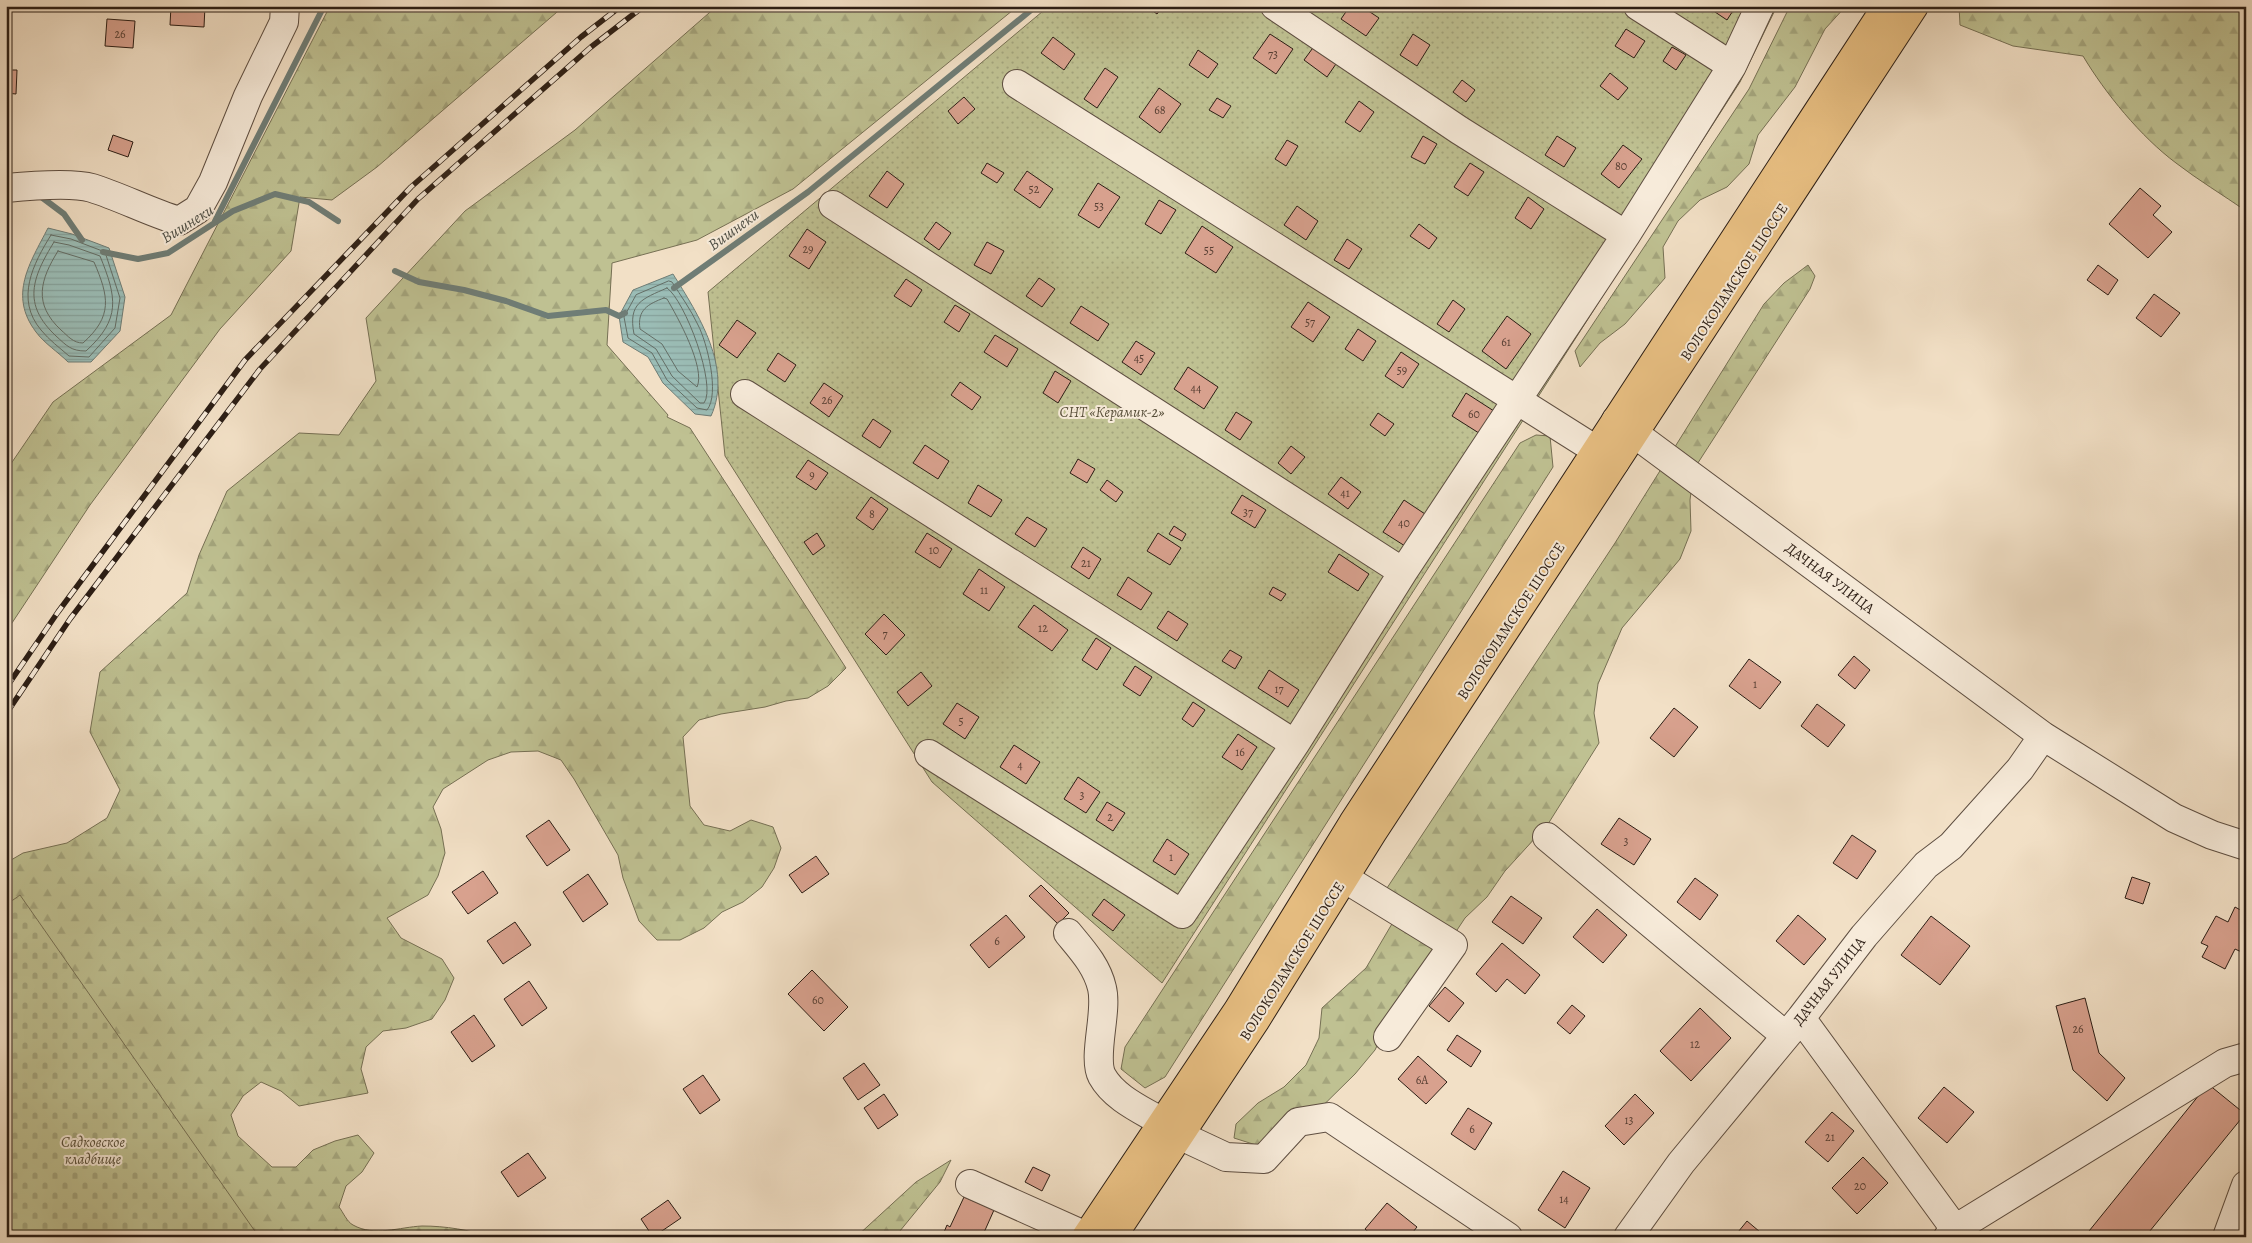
<svg xmlns="http://www.w3.org/2000/svg" width="2252" height="1243" viewBox="0 0 2252 1243" font-family="Alegreya,serif">
	<defs>
		<pattern id="forest-firs" width="22" height="20" patternUnits="userSpaceOnUse" patternTransform="scale(1.25)"><rect width="22" height="20" fill="#bfc192"/><path d="M5 1l3.5 6h-7zM16 11l3.5 6h-7z" fill="#a4a57d"/></pattern>
		<pattern id="cemetery-stones" width="16" height="16" patternUnits="userSpaceOnUse" patternTransform="scale(1.25)"><rect width="16" height="16" fill="#bfc192"/><path d="M2 7V4a2 2 0 0 1 4 0v3zM10 15v-3a2 2 0 0 1 4 0v3z" fill="#a4a57d"/></pattern>
		<pattern id="garden-dots" width="8" height="8" patternUnits="userSpaceOnUse" patternTransform="scale(1.25)"><rect width="8" height="8" fill="#bfc192"/><path d="M2 2h.1M6 6h.1" fill="none" stroke="#a4a57d" stroke-width="1.8" stroke-linecap="round"/></pattern>
		<pattern id="water-rules" width="6" height="5" patternUnits="userSpaceOnUse" patternTransform="scale(1.25)"><rect width="6" height="5" fill="#9bbdb6"/><path d="M0 2.5h6" fill="none" stroke="#86a29c"/></pattern>
	</defs>
	<rect width="100%" height="100%" fill="#f2e0c6"/>
	<filter id="stains"><feTurbulence type="fractalNoise" baseFrequency=".004" numOctaves="4"/><feColorMatrix values="0 0 0 0 .2 0 0 0 0 .09 0 0 0 0 .02 0 0 0 .5 -.17"/></filter>
	<radialGradient id="worn" r=".72"><stop offset=".6" stop-color="#630" stop-opacity="0"/><stop offset="1" stop-color="#630" stop-opacity=".3"/></radialGradient>
	<path fill="url(#forest-firs)" stroke="#767054" d="M 330,6 L 564,6 L 377,167 L 332,200 L 300,197 L 291,251 L 220,329 L 90,505 L 6,632 L 6,471 L 53,402 L 171,315 Z
		M 717,6 L 1018,6 L 793,189 L 697,240 L 612,263 L 607,345 L 668,415 L 667,417 L 690,428 L 846,668 L 828,686 L 808,698 L 786,701 L 765,707 L 721,714 L 699,720 L 683,737 L 690,806 L 704,825 L 730,831 L 751,820 L 773,827 L 781,848 L 774,868 L 762,887 L 743,902 L 722,912 L 704,928 L 680,940 L 657,940 L 639,921 L 623,878 L 618,855 L 574,779 L 561,760 L 538,751 L 511,752 L 488,760 L 443,789 L 433,807 L 441,829 L 445,853 L 438,876 L 428,895 L 387,918 L 401,938 L 442,959 L 454,978 L 445,1000 L 432,1019 L 406,1028 L 383,1031 L 366,1047 L 361,1069 L 368,1093 L 299,1106 L 281,1091 L 261,1082 L 243,1096 L 231,1115 L 238,1136 L 272,1167 L 296,1167 L 313,1150 L 335,1141 L 358,1135 L 374,1153 L 362,1172 L 346,1186 L 339,1207 C 343,1212 347,1222 353,1225 C 374,1237 400,1227 422,1226 C 446,1226 469,1230 491,1237 L 6,1237 L 6,863 L 23,853 L 67,843 L 107,818 L 120,790 L 90,732 L 100,672 L 187,593 L 199,555 L 227,491 L 299,433 L 339,435 L 376,381 L 366,318 L 465,211 L 575,130 Z
		M 1790,6 L 1846,6 L 1825,29 L 1795,87 L 1758,135 L 1749,164 L 1727,187 L 1700,200 L 1678,221 L 1663,247 L 1665,278 L 1625,324 L 1600,343 L 1580,367 L 1575,351 L 1749,89 Z
		M 1959,6 L 2246,6 L 2246,211 C 2223,195 2198,180 2176,163 C 2141,137 2105,93 2083,56 L 2013,46 L 1960,25 Z
		M 1808,265 L 1815,276 L 1810,289 L 1694,469 L 1690,500 L 1691,531 L 1680,559 L 1622,628 L 1598,684 L 1594,713 L 1599,743 L 1548,824 L 1505,871 L 1487,897 L 1465,918 L 1412,998 L 1389,1021 L 1375,1050 L 1355,1074 L 1286,1142 L 1256,1145 L 1234,1138 L 1236,1124 L 1258,1103 L 1284,1087 L 1306,1065 L 1319,1038 L 1322,1008 L 1366,968 L 1396,917 L 1387,888 L 1615,543 L 1764,304 L 1784,283 Z
		M 1536,435 L 1550,436 L 1553,467 L 1165,1077 L 1145,1088 L 1121,1069 L 1125,1047 L 1520,443 Z
		M 951,1160 L 940,1182 L 895,1237 L 856,1237 L 916,1182 Z"/>
	<path fill="url(#cemetery-stones)" stroke="#767054" d="M 20,895 L 259,1237 L 6,1237 L 6,905 Z"/>
	<path fill="url(#garden-dots)" stroke="#767054" d="M 1049,6 L 1777,6 L 1740,82 L 1162,983 L 932,782 L 725,456 L 708,292 Z"/>
	<path fill="url(#water-rules)" stroke="#6f7d76" d="M 48,228 L 72,234 L 109,248 L 125,297 L 120,331 L 91,362 L 68,362 C 58,352 44,343 36,332 C 8,295 30,263 48,228 Z
		M 673,274 C 698,314 733,368 711,416 L 695,414 L 663,383 L 648,357 L 623,342 L 619,316 L 633,290 Z"/>
	<g fill="none" stroke-linecap="round" stroke-linejoin="round">
		<path stroke="#646e66" stroke-width="1" d="M 51,235 L 71,239 L 105,252 L 120,298 L 115,328 L 89,357 L 69,356 C 60,348 49,340 41,330 C 15,299 33,264 51,235 Z
			M 54,242 L 69,245 L 100,256 C 117,298 121,319 86,351 C 71,351 67,346 56,336 C 22,304 32,278 54,242 Z
			M 58,251 L 94,262 C 109,297 113,316 83,343 C 73,343 68,336 61,330 C 33,304 40,280 58,251 Z
			M 669,281 L 672,282 C 681,296 691,310 698,325 C 707,342 720,394 707,410 L 697,408 L 667,380 L 652,353 L 628,338 L 624,317 L 636,295 Z
			M 667,288 C 685,300 717,386 704,403 L 700,403 L 672,376 L 656,349 L 634,334 C 628,303 642,299 667,288 Z
			M 664,298 L 667,299 C 677,316 706,368 697,387 L 678,371 L 662,344 L 640,329 C 637,310 648,304 664,298 Z"/>
		<path stroke="#6f7d76" stroke-width="6" d="M 37,196 L 40,196 L 64,214 L 82,240
			M 215,221 L 324,6
			M 103,252 L 138,259 L 168,253 L 233,211 L 275,194 L 309,202 L 338,221
			M 395,271 L 419,282 L 464,290 L 506,301 L 548,316 L 606,310 L 619,316 L 625,313
			M 674,288 L 808,192 L 1036,6"/>
	</g>
	<path fill="#d8a18e" stroke="#2c1e15" d="M 171,6 L 205,6 L 204,27 L 170,25 Z
		M 1146,6 L 1163,6 L 1157,14 Z
		M 1350,6 L 1361,6 L 1379,18 L 1366,36 L 1341,19 Z
		M 1711,6 L 1736,6 L 1727,20 L 1709,8 Z
		M 10,8 L 11,37 L 6,37 L 6,9 Z
		M 107,19 L 135,21 L 133,48 L 105,46 Z
		M 1626,29 L 1645,41 L 1634,58 L 1615,46 Z
		M 1270,34 L 1293,49 L 1276,74 L 1253,58 Z
		M 1413,34 L 1430,45 L 1417,66 L 1400,55 Z
		M 1053,37 L 1075,54 L 1064,70 L 1041,53 Z
		M 1315,45 L 1338,61 L 1327,77 L 1304,60 Z
		M 1672,47 L 1686,55 L 1676,70 L 1663,61 Z
		M 1198,50 L 1218,64 L 1208,78 L 1189,65 Z
		M 1105,68 L 1118,77 L 1097,108 L 1084,99 Z
		M 6,70 L 17,70 L 16,94 L 6,93 Z
		M 1610,73 L 1628,88 L 1618,100 L 1600,86 Z
		M 1462,80 L 1475,90 L 1466,102 L 1453,92 Z
		M 1159,88 L 1181,104 L 1160,133 L 1139,117 Z
		M 964,97 L 975,109 L 958,124 L 948,111 Z
		M 1217,98 L 1231,106 L 1223,118 L 1209,110 Z
		M 1359,101 L 1374,112 L 1360,132 L 1345,122 Z
		M 113,135 L 133,142 L 128,157 L 108,150 Z
		M 1423,136 L 1437,144 L 1425,164 L 1411,157 Z
		M 1557,136 L 1576,148 L 1564,167 L 1545,155 Z
		M 1287,140 L 1298,146 L 1286,166 L 1275,159 Z
		M 1623,145 L 1642,159 L 1619,188 L 1601,174 Z
		M 987,163 L 1004,173 L 997,183 L 981,173 Z
		M 1470,163 L 1484,172 L 1468,196 L 1454,187 Z
		M 887,171 L 904,184 L 887,208 L 869,196 Z
		M 1027,171 L 1053,189 L 1040,208 L 1014,190 Z
		M 1098,183 L 1120,197 L 1099,228 L 1078,215 Z
		M 2140,188 L 2161,206 L 2153,215 L 2172,232 L 2148,258 L 2109,224 Z
		M 1528,197 L 1544,209 L 1531,229 L 1515,218 Z
		M 1159,200 L 1176,210 L 1161,234 L 1145,224 Z
		M 1297,206 L 1318,221 L 1306,240 L 1284,225 Z
		M 936,222 L 951,233 L 939,250 L 924,239 Z
		M 1419,224 L 1437,238 L 1429,249 L 1410,236 Z
		M 1202,226 L 1233,247 L 1216,273 L 1185,253 Z
		M 807,229 L 826,242 L 809,269 L 789,256 Z
		M 1347,239 L 1362,249 L 1349,269 L 1334,260 Z
		M 987,242 L 1004,251 L 991,274 L 974,265 Z
		M 2098,265 L 2118,280 L 2108,295 L 2087,280 Z
		M 1039,278 L 1055,289 L 1042,307 L 1026,296 Z
		M 906,279 L 922,290 L 911,307 L 894,296 Z
		M 2154,294 L 2180,313 L 2161,337 L 2136,318 Z
		M 1453,300 L 1465,309 L 1449,332 L 1437,324 Z
		M 1308,302 L 1330,317 L 1313,342 L 1291,327 Z
		M 955,305 L 970,314 L 959,332 L 944,322 Z
		M 1081,306 L 1109,324 L 1098,341 L 1070,323 Z
		M 1507,316 L 1531,334 L 1506,369 L 1482,351 Z
		M 737,320 L 756,333 L 737,358 L 719,345 Z
		M 1358,329 L 1376,341 L 1363,361 L 1345,349 Z
		M 995,335 L 1018,349 L 1007,367 L 984,352 Z
		M 1136,341 L 1155,353 L 1141,375 L 1122,362 Z
		M 1401,352 L 1419,364 L 1403,388 L 1385,376 Z
		M 778,353 L 796,365 L 785,382 L 767,370 Z
		M 1188,367 L 1218,387 L 1204,409 L 1174,389 Z
		M 1055,371 L 1071,381 L 1058,403 L 1043,393 Z
		M 960,382 L 981,397 L 972,410 L 951,395 Z
		M 824,383 L 843,396 L 829,417 L 810,403 Z
		M 1466,393 L 1497,413 L 1482,435 L 1452,416 Z
		M 1236,412 L 1252,422 L 1240,440 L 1225,430 Z
		M 1378,413 L 1394,424 L 1385,436 L 1370,425 Z
		M 873,419 L 891,431 L 880,448 L 862,436 Z
		M 925,445 L 949,461 L 938,479 L 913,463 Z
		M 1291,446 L 1305,457 L 1291,474 L 1278,463 Z
		M 1078,459 L 1095,469 L 1087,483 L 1070,473 Z
		M 808,460 L 828,473 L 816,490 L 796,477 Z
		M 1341,477 L 1361,492 L 1348,509 L 1328,494 Z
		M 1107,480 L 1123,492 L 1116,502 L 1100,490 Z
		M 978,485 L 1002,500 L 991,517 L 968,503 Z
		M 1242,495 L 1266,510 L 1255,528 L 1231,513 Z
		M 871,497 L 888,509 L 873,530 L 856,518 Z
		M 1404,500 L 1425,514 L 1405,546 L 1383,532 Z
		M 1027,517 L 1047,529 L 1035,547 L 1015,534 Z
		M 1174,526 L 1186,534 L 1182,541 L 1169,534 Z
		M 817,533 L 825,546 L 813,555 L 804,542 Z
		M 927,533 L 952,549 L 940,568 L 915,552 Z
		M 1158,533 L 1181,548 L 1170,565 L 1147,551 Z
		M 1083,547 L 1101,559 L 1089,579 L 1071,567 Z
		M 1339,554 L 1369,574 L 1358,591 L 1328,572 Z
		M 979,569 L 1005,587 L 989,611 L 963,594 Z
		M 1128,577 L 1152,593 L 1141,610 L 1117,595 Z
		M 1273,587 L 1286,594 L 1281,601 L 1269,594 Z
		M 1034,605 L 1068,630 L 1052,651 L 1018,627 Z
		M 1168,611 L 1188,624 L 1177,641 L 1157,628 Z
		M 884,614 L 905,635 L 886,655 L 865,634 Z
		M 1096,638 L 1111,648 L 1097,670 L 1082,660 Z
		M 1230,650 L 1242,657 L 1235,669 L 1222,661 Z
		M 1854,656 L 1870,670 L 1855,689 L 1838,675 Z
		M 1749,659 L 1781,682 L 1760,709 L 1729,686 Z
		M 1135,666 L 1152,677 L 1140,696 L 1123,685 Z
		M 1269,670 L 1299,690 L 1288,707 L 1258,688 Z
		M 921,672 L 932,686 L 908,706 L 897,692 Z
		M 1193,702 L 1205,710 L 1193,727 L 1182,719 Z
		M 957,703 L 979,717 L 965,739 L 943,724 Z
		M 1817,704 L 1845,725 L 1828,747 L 1801,726 Z
		M 1674,708 L 1698,727 L 1674,757 L 1650,738 Z
		M 1238,734 L 1257,747 L 1242,770 L 1222,757 Z
		M 1014,745 L 1040,762 L 1026,784 L 1000,767 Z
		M 1078,777 L 1100,792 L 1086,813 L 1064,799 Z
		M 1107,802 L 1125,813 L 1113,831 L 1096,820 Z
		M 1619,818 L 1651,839 L 1634,865 L 1601,844 Z
		M 549,820 L 570,850 L 547,866 L 526,836 Z
		M 1852,835 L 1876,851 L 1857,879 L 1833,863 Z
		M 1167,839 L 1189,854 L 1175,875 L 1153,861 Z
		M 816,856 L 829,874 L 802,893 L 789,875 Z
		M 483,871 L 498,893 L 468,914 L 452,892 Z
		M 588,874 L 608,904 L 583,922 L 563,892 Z
		M 2132,877 L 2150,883 L 2143,904 L 2125,898 Z
		M 1695,878 L 1718,895 L 1700,920 L 1677,902 Z
		M 1041,885 L 1069,913 L 1058,924 L 1029,896 Z
		M 1511,896 L 1542,918 L 1523,944 L 1492,922 Z
		M 1104,899 L 1125,915 L 1113,931 L 1092,915 Z
		M 2235,907 L 2246,913 L 2246,954 L 2235,949 L 2225,969 L 2202,957 L 2208,946 L 2201,943 L 2216,916 L 2228,922 Z
		M 1597,909 L 1627,935 L 1603,963 L 1573,937 Z
		M 1006,915 L 1025,937 L 989,968 L 970,945 Z
		M 1798,915 L 1826,939 L 1804,965 L 1776,941 Z
		M 1931,916 L 1970,946 L 1940,985 L 1901,955 Z
		M 515,922 L 531,945 L 503,964 L 487,941 Z
		M 1502,943 L 1540,975 L 1525,994 L 1507,979 L 1496,992 L 1476,974 Z
		M 812,970 L 848,1007 L 824,1031 L 788,994 Z
		M 529,981 L 547,1008 L 522,1026 L 504,999 Z
		M 1445,987 L 1464,1003 L 1449,1022 L 1429,1006 Z
		M 2085,998 L 2099,1053 L 2125,1078 L 2107,1101 L 2073,1070 L 2056,1006 Z
		M 1572,1005 L 1585,1016 L 1570,1034 L 1557,1023 Z
		M 1700,1008 L 1731,1038 L 1691,1081 L 1660,1051 Z
		M 474,1015 L 495,1046 L 472,1062 L 451,1032 Z
		M 1457,1035 L 1481,1051 L 1471,1067 L 1447,1050 Z
		M 1418,1056 L 1447,1082 L 1426,1104 L 1398,1079 Z
		M 864,1063 L 880,1085 L 858,1100 L 843,1078 Z
		M 703,1075 L 720,1100 L 700,1114 L 683,1089 Z
		M 2208,1084 L 2245,1114 L 2145,1237 L 2087,1237 L 2085,1236 Z
		M 1944,1087 L 1974,1112 L 1947,1143 L 1918,1118 Z
		M 884,1094 L 898,1115 L 878,1129 L 864,1108 Z
		M 1635,1094 L 1654,1113 L 1624,1145 L 1605,1126 Z
		M 1468,1108 L 1492,1123 L 1475,1150 L 1451,1134 Z
		M 1832,1112 L 1854,1131 L 1828,1162 L 1805,1142 Z
		M 528,1153 L 546,1178 L 518,1197 L 501,1172 Z
		M 1863,1157 L 1888,1183 L 1857,1214 L 1832,1188 Z
		M 1033,1167 L 1050,1175 L 1042,1191 L 1025,1182 Z
		M 1563,1171 L 1590,1188 L 1565,1228 L 1538,1210 Z
		M 964,1197 L 994,1210 L 982,1237 L 942,1237 L 947,1225 L 950,1227 Z
		M 668,1200 L 681,1218 L 653,1237 L 641,1219 Z
		M 1387,1203 L 1417,1227 L 1409,1237 L 1374,1237 L 1365,1229 Z
		M 1747,1221 L 1766,1237 L 1734,1237 Z"/>
	<g fill="none" stroke-linecap="round" stroke-linejoin="round">
		<defs>
			<path id="minor" d="M 1275,6 L 1459,130 L 1626,235
				M 1638,6 L 1732,66
				M 1017,84 L 1615,462
				M 6,188 C 27,186 72,182 92,188 C 121,197 149,212 179,221 L 198,209 L 213,182 L 248,96 L 284,22 L 285,6
				M 833,205 L 1403,572
				M 745,394 L 1295,744
				M 1616,420 L 2043,736 L 2174,818 L 2212,835 L 2246,846
				M 929,754 L 1182,914 L 1295,744 L 1403,572 L 1626,235 L 1732,66 L 1760,6
				M 1547,837 L 1786,1036
				M 1344,878 L 1453,945 L 1388,1037
				M 1068,933 C 1082,950 1097,966 1102,988 C 1108,1012 1092,1057 1102,1076 C 1114,1098 1142,1110 1162,1122
				M 1801,1018 L 1955,1229
				M 1179,1135 L 1226,1157 L 1264,1159 L 1298,1122 L 1329,1117 L 1508,1237
				M 970,1184 L 1086,1236
				M 1628,1237 L 1681,1163 L 1801,1018 L 1864,936 L 1926,865 L 1951,846 L 2020,769 L 2043,736
				M 1948,1237 L 1955,1229 L 2225,1063 L 2246,1057
				M 2227,1237 L 2246,1185"/>
			<path id="major" d="M 1086,1237 L 1238,1010 L 1353,823 L 1887,6
				M 1112,1237 L 1255,1021 L 1372,833 L 1914,6"/>
		</defs>
		<use href="#minor" stroke="#5e4e41" stroke-width="30"/>
		<use href="#major" stroke="#2c1e15" stroke-width="30"/>
		<use href="#minor" stroke="#f7ebda" stroke-width="28"/>
		<use href="#major" stroke="#e9c083" stroke-width="28"/>
		<defs>
			<path id="rail" d="M 6,688 L 58,612 L 245,360 L 411,187 L 581,37 L 621,6
				M 6,714 L 70,619 L 260,369 L 418,199 L 591,47 L 644,6"/>
		</defs>
		<use href="#rail" stroke="#2c1e15" stroke-width="5.5"/>
		<use href="#rail" stroke="#f7ebda" stroke-width="4" stroke-dasharray="11" stroke-linecap="butt"/>
	</g>
	<g text-anchor="middle" stroke-width="4" stroke-linejoin="round" paint-order="stroke">
		<g font-size="12" fill="#573f33">
			<text x="120" y="38">26</text>
			<text x="1273" y="58">73</text>
			<text x="1160" y="114">68</text>
			<text x="1621" y="170">80</text>
			<text x="1034" y="193">52</text>
			<text x="1099" y="210">53</text>
			<text x="808" y="253">29</text>
			<text x="1209" y="254">55</text>
			<text x="1310" y="326">57</text>
			<text x="1506" y="346">61</text>
			<text x="1139" y="362">45</text>
			<text x="1402" y="374">59</text>
			<text x="1196" y="392">44</text>
			<text x="827" y="404">26</text>
			<text x="1474" y="418">60</text>
			<text x="812" y="479">9</text>
			<text x="1345" y="497">41</text>
			<text x="1248" y="516">37</text>
			<text x="872" y="518">8</text>
			<text x="1404" y="527">40</text>
			<text x="934" y="554">10</text>
			<text x="1086" y="567">21</text>
			<text x="984" y="594">11</text>
			<text x="1043" y="632">12</text>
			<text x="885" y="638">7</text>
			<text x="1755" y="688">1</text>
			<text x="1279" y="693">17</text>
			<text x="961" y="725">5</text>
			<text x="1240" y="756">16</text>
			<text x="1020" y="769">4</text>
			<text x="1082" y="799">3</text>
			<text x="1110" y="821">2</text>
			<text x="1626" y="845">3</text>
			<text x="1171" y="861">1</text>
			<text x="997" y="945">6</text>
			<text x="818" y="1004">60</text>
			<text x="2078" y="1033">26</text>
			<text x="1695" y="1048">12</text>
			<text x="1422" y="1084">6А</text>
			<text x="1629" y="1124">13</text>
			<text x="1472" y="1133">6</text>
			<text x="1830" y="1141">21</text>
			<text x="1860" y="1190">20</text>
			<text x="1564" y="1203">14</text>
		</g>
		<g font-size="15" fill="#2c1e15" stroke="#f7ebda">
			<text transform="translate(1734 282) rotate(-57)" y="5">ВОЛОКОЛАМСКОЕ ШОССЕ</text>
			<text transform="translate(1830 578) rotate(37)" y="5">ДАЧНАЯ УЛИЦА</text>
			<text transform="translate(1511 621) rotate(-57)" y="5">ВОЛОКОЛАМСКОЕ ШОССЕ</text>
			<text transform="translate(1292 961) rotate(-58)" y="5">ВОЛОКОЛАМСКОЕ ШОССЕ</text>
			<text transform="translate(1829 981) rotate(-52)" y="5">ДАЧНАЯ УЛИЦА</text>
		</g>
		<g font-size="15" font-style="italic" fill="#584f3a" stroke="#f7ebda">
			<text x="1112" y="417">СНТ «Керамик-2»</text>
			<text x="93" y="1147">Садковское<tspan x="93" dy="17">кладбище</tspan></text>
		</g>
		<g font-size="16" font-style="italic" fill="#4d4e45" stroke="#f7ebda">
			<text transform="translate(187 223) rotate(-32)" y="6">Вишнеки</text>
			<text transform="translate(733 229) rotate(-36)" y="6">Вишнеки</text>
		</g>
	</g>
	<rect width="2252" height="1243" fill="none" stroke="#f2e0c6" stroke-width="25"/>
	<rect x="8" y="8" width="2237" height="1228" fill="none" stroke="#2c1e15" stroke-width="2.5"/>
	<rect x="12" y="12" width="2227" height="1218" fill="none" stroke="#2c1e15"/>
	<rect width="100%" height="100%" filter="url(#stains)"/>
	<rect width="100%" height="100%" fill="url(#worn)"/>
</svg>
